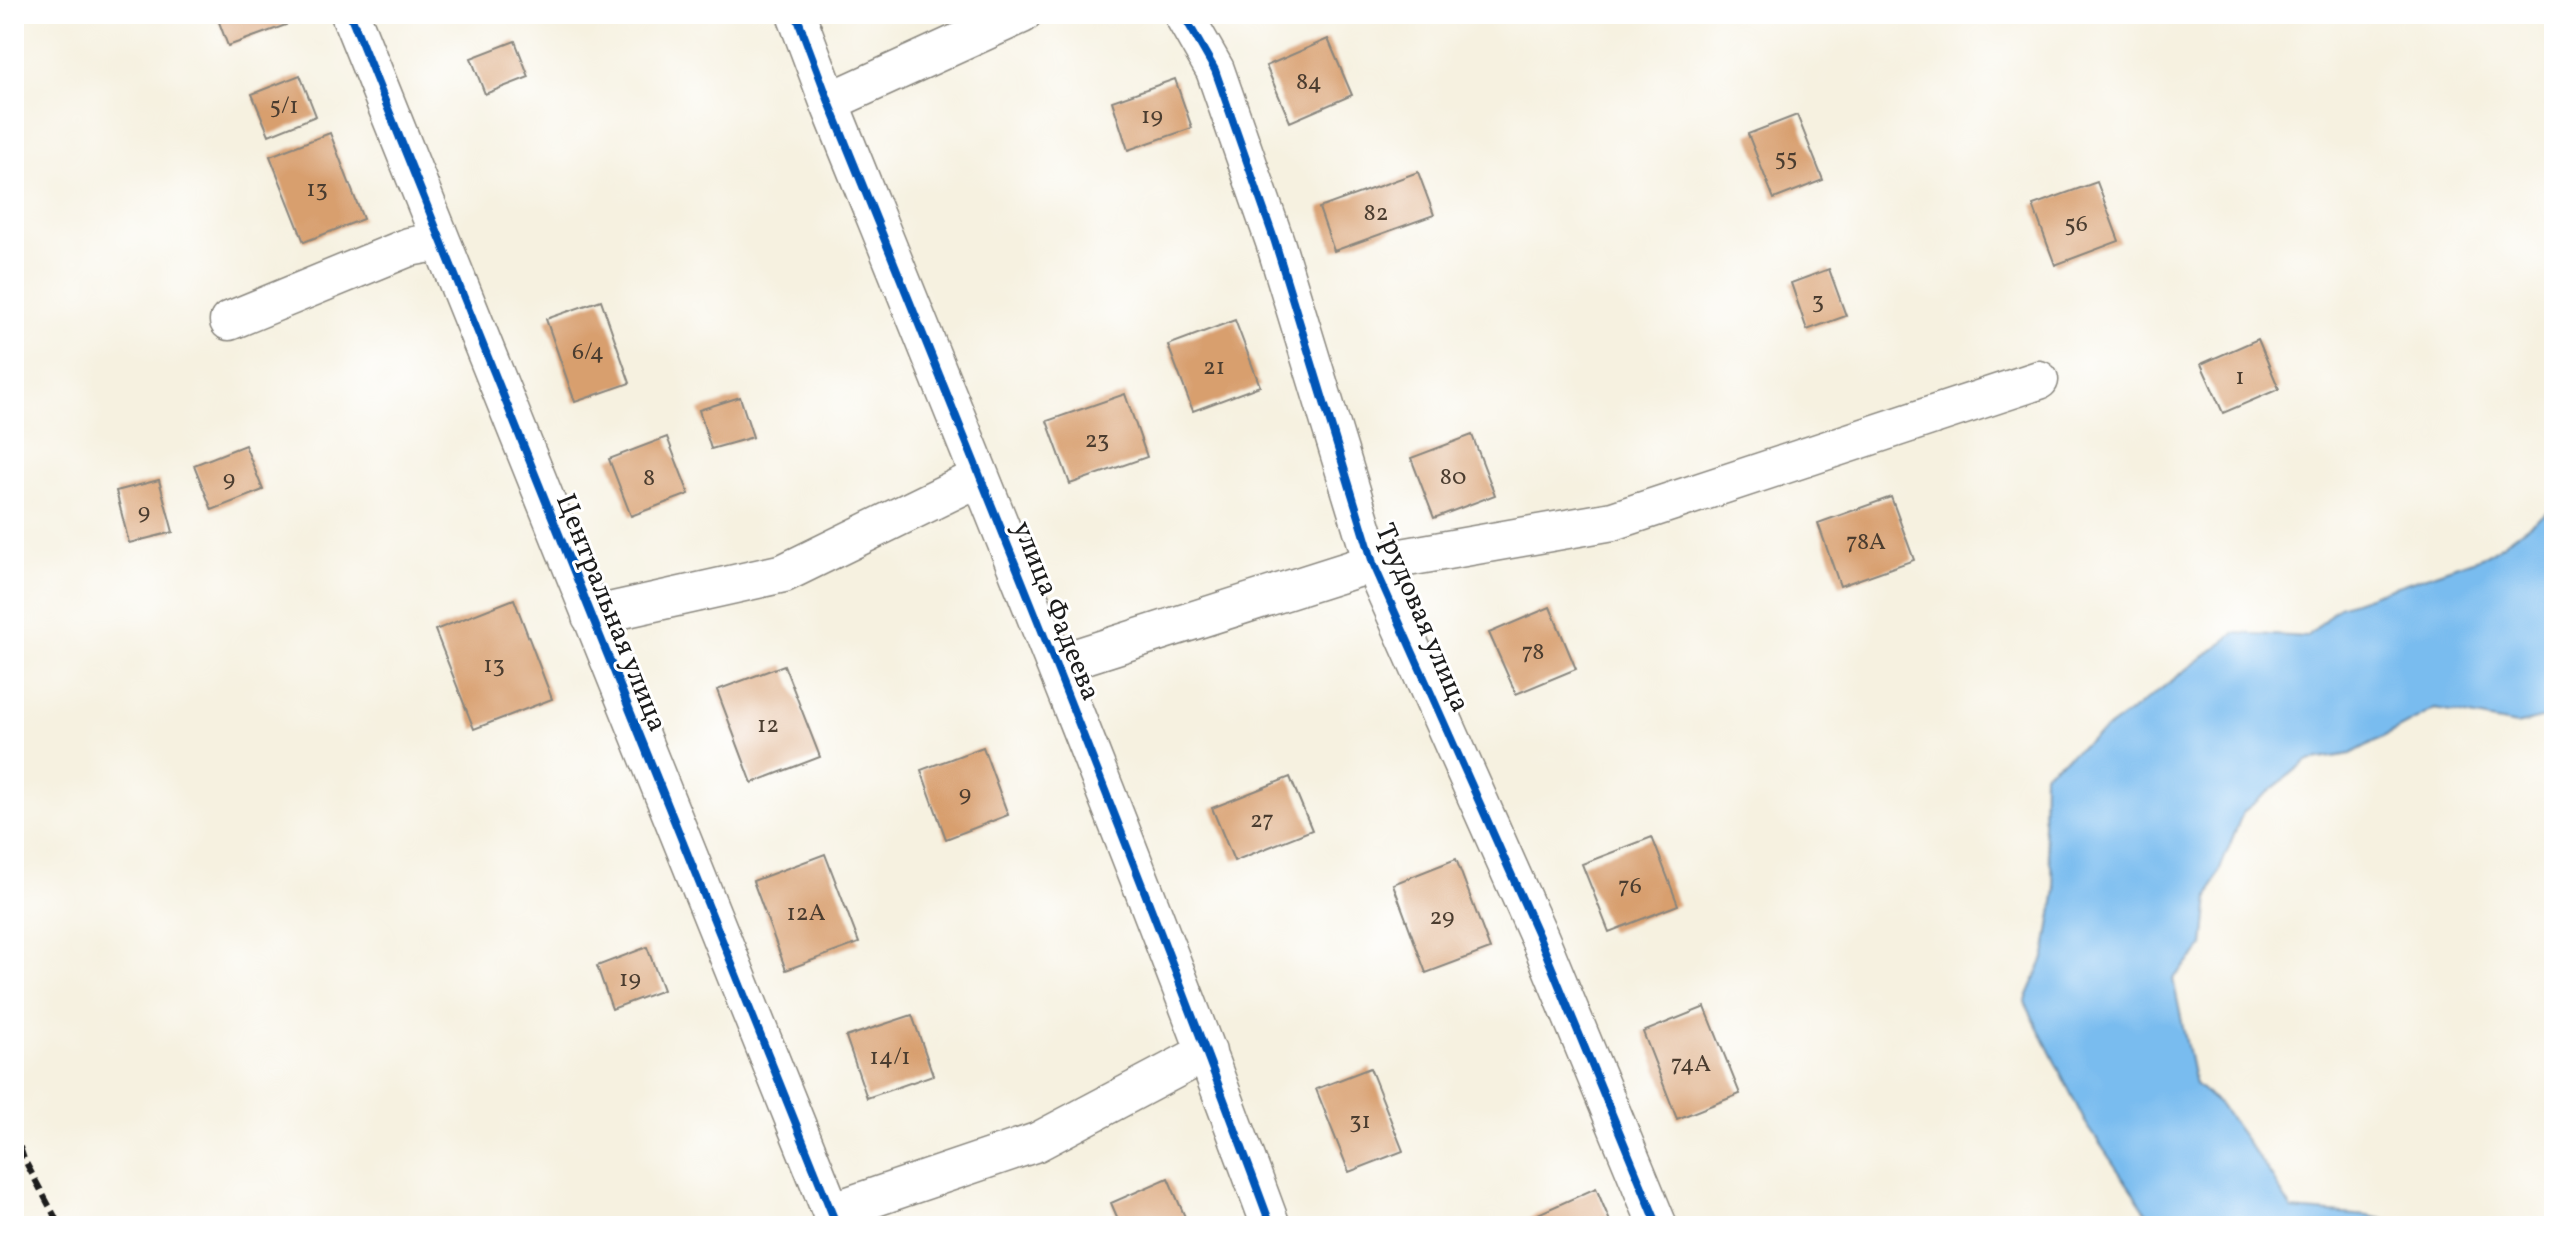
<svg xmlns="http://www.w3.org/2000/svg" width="2568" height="1240" viewBox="0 0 2568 1240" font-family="Vollkorn,serif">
	<rect width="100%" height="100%" fill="#fff"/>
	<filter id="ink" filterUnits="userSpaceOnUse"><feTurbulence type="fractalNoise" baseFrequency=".0125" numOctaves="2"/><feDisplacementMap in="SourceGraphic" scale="16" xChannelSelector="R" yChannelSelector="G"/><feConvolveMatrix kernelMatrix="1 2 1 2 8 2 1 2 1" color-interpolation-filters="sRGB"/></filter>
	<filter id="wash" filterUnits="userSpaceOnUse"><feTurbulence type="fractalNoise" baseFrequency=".006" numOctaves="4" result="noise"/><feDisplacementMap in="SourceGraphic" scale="32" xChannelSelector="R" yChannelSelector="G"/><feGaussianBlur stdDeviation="1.8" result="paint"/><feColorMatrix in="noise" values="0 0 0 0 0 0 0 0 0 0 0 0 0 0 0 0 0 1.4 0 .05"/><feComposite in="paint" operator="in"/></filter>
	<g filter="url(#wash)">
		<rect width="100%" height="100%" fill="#f6f1e0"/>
		<path fill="#79bcef" stroke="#4a6c86" stroke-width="2" d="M 2554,507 L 2554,716 L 2516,725 L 2435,709 L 2351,754 L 2307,761 L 2243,812 L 2209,897 L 2204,946 L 2173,979 L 2195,1084 L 2220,1105 L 2268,1171 L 2292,1210 L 2369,1216 L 2412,1226 L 2156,1226 L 2085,1122 L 2025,1002 L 2045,956 L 2056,890 L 2043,828 L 2044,773 L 2129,713 L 2235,633 L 2307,637 L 2339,606 L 2487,555 Z"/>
		<g id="blocks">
			<path fill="#d89f6e" d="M 216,14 L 282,14 L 286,25 L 228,46 Z
				M 1328,39 L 1352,95 L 1290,122 L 1266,66 Z
				M 515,41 L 529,77 L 485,94 L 471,58 Z
				M 300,75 L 316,116 L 269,135 L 252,94 Z
				M 1175,79 L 1192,128 L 1128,150 L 1112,101 Z
				M 1797,115 L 1823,180 L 1774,199 L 1748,134 Z
				M 330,133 L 363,219 L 304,242 L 270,156 Z
				M 1418,172 L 1434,215 L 1334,251 L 1319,208 Z
				M 2097,182 L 2119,241 L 2055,265 L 2033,205 Z
				M 1829,269 L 1846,316 L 1807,330 L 1791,283 Z
				M 601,300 L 630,383 L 575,402 L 546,319 Z
				M 1235,320 L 1260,386 L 1193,411 L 1168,345 Z
				M 2258,339 L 2279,389 L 2223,413 L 2201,364 Z
				M 1125,394 L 1147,457 L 1070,484 L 1047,421 Z
				M 740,397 L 753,437 L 711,449 L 699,410 Z
				M 1472,435 L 1495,495 L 1434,518 L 1411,458 Z
				M 667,437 L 689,494 L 631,516 L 609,459 Z
				M 245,445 L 263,490 L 212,510 L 194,465 Z
				M 159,480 L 173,532 L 129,543 L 116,491 Z
				M 1891,497 L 1914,560 L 1840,586 L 1818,523 Z
				M 514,599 L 552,699 L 474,729 L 435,630 Z
				M 1550,607 L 1576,669 L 1516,694 L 1489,633 Z
				M 784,665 L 820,757 L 752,783 L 717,690 Z
				M 983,747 L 1008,815 L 946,839 L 921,770 Z
				M 1290,777 L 1312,830 L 1234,861 L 1212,808 Z
				M 1652,837 L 1678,905 L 1609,932 L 1582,864 Z
				M 825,854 L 859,943 L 786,970 L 753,881 Z
				M 1456,859 L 1490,949 L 1426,973 L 1393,884 Z
				M 647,947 L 663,990 L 612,1009 L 597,966 Z
				M 1705,1007 L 1740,1094 L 1677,1119 L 1643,1032 Z
				M 912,1015 L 933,1075 L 867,1098 L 846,1037 Z
				M 1370,1068 L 1403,1151 L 1349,1172 L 1316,1089 Z
				M 1168,1178 L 1189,1226 L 1121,1226 L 1111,1203 Z
				M 1596,1188 L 1612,1226 L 1521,1226 L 1520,1222 Z"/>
		</g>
	</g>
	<g filter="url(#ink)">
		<use href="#blocks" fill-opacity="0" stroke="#89867e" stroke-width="2"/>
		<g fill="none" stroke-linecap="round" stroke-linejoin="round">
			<defs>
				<path id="minor" d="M 350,14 L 837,1226
					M 796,14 L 829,102 C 980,476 1132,848 1271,1226
					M 1183,14 L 1215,70 L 1275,242 L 1373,563 L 1540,939 L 1658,1226
					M 829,102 L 1022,14
					M 229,321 L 409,247 L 441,241
					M 591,616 L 784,573 L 980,477
					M 1057,664 L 1373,563 L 1613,521 L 2039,380
					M 831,1212 L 1037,1142 L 1207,1052"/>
			</defs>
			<use href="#minor" stroke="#89867e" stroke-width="41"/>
			<use href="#minor" stroke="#fff" stroke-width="38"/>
			<path stroke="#1c1c1c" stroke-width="6" stroke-dasharray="12 6" stroke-linecap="butt" d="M 14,1130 L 24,1159 L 60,1226"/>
			<defs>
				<path id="cycleway" d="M 350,14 L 837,1226
					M 796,14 L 829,102 C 980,476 1132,848 1271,1226
					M 1183,14 L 1215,70 L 1275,242 L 1373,563 L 1540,939 L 1658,1226"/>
			</defs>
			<use href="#cycleway" stroke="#fff" stroke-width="13"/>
			<use href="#cycleway" stroke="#0057b8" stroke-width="8"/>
		</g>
	</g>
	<g text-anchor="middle" stroke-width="6" stroke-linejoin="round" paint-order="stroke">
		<g font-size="24" fill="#4b3d30">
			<text x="1309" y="89">84</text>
			<text x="284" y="113">5/1</text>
			<text x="1152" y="123">19</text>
			<text x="1786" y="165">55</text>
			<text x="317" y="196">13</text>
			<text x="1376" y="220">82</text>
			<text x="2076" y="231">56</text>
			<text x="1818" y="308">3</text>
			<text x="588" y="359">6/4</text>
			<text x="1214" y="374">21</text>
			<text x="2240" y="384">1</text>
			<text x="1097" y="447">23</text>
			<text x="1453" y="484">80</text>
			<text x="649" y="485">8</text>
			<text x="229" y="486">9</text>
			<text x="144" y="519">9</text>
			<text x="1866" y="549">78А</text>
			<text x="1533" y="659">78</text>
			<text x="494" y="672">13</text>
			<text x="768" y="732">12</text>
			<text x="965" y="801">9</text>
			<text x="1262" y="827">27</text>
			<text x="1630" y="893">76</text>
			<text x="806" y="920">12А</text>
			<text x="1442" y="924">29</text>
			<text x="630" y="986">19</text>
			<text x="890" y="1064">14/1</text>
			<text x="1691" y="1071">74А</text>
			<text x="1360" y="1128">31</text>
		</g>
		<g font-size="28" fill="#1c1c1c" stroke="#fff">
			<text transform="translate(1058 610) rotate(68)" y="10">улица Фадеева</text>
			<text transform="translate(613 612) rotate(68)" y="10">Центральная улица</text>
			<text transform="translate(1424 617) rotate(67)" y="10">Трудовая улица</text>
		</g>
	</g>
	<rect width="2568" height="1240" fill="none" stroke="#fff" stroke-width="48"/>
</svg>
